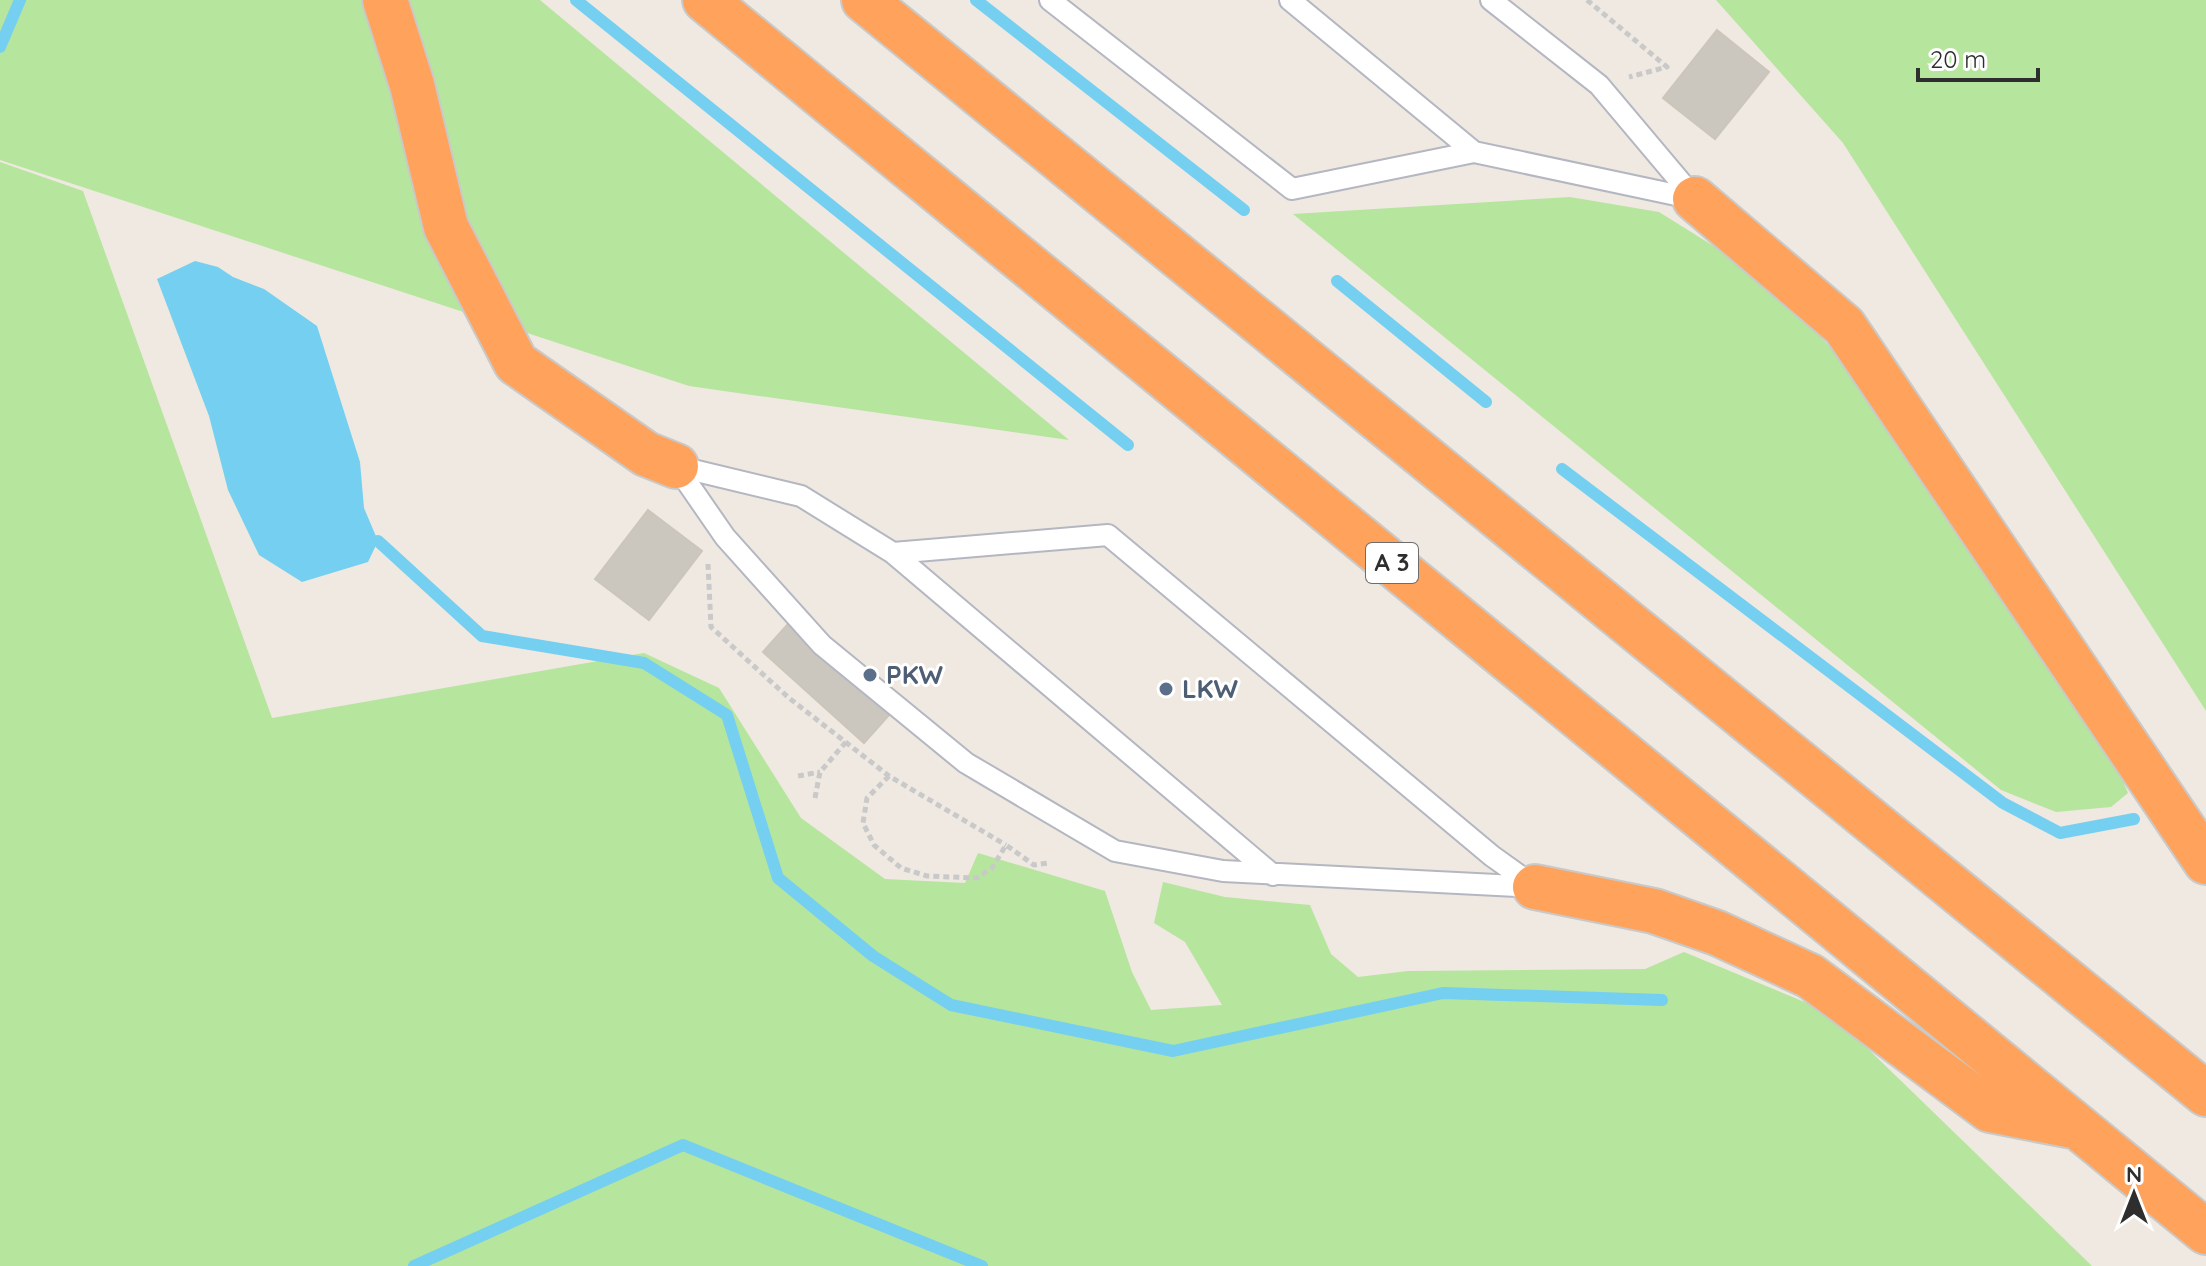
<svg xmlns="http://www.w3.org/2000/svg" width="2206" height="1266" viewBox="0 0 2206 1266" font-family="Quicksand,sans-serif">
	<rect width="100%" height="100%" fill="#efe9e1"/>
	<path fill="#b6e59e" d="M 0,0 L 540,0 L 1069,440 L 689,386 L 0,160 Z
		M 1716,0 L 2206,0 L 2206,711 L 1843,143 Z
		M 0,162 L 83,191 L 272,718 L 644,653 L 719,688 L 801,818 L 885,879 L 965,883 L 978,853 L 1105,891 L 1132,972 L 1151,1010 L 1222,1005 L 1185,942 L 1154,923 L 1163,882 L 1225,897 L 1310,905 L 1331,954 L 1358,977 L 1408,971 L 1645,969 L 1684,952 L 1831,1013 L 2092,1266 L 0,1266 Z
		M 1570,197 L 1659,212 L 1752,270 L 1813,328 L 1855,376 L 2116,764 L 2128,793 L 2111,807 L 2056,812 L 2001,790 L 1293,214 Z"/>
	<path fill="#75cff0" d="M 195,261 L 218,267 L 233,277 L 264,289 L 317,326 L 360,462 L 364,508 L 378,541 L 368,562 L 302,582 L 259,555 L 228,490 L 209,416 L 157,279 Z"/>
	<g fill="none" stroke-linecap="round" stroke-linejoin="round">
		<path stroke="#75cff0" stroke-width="12" d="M 576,0 L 1128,445
			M 976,0 L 1244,210
			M 0,47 L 20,0
			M 1337,281 L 1486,402
			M 1562,469 L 2003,803 L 2060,833 L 2134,819
			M 378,541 L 482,636 L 644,663 L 727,715 L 778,878 L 873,956 L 951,1005 L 1173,1051 L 1443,993 L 1662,1000
			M 414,1266 L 683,1145 L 982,1266"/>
	</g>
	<path fill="#cbc7bf" stroke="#cbc5ba" stroke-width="2" d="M 1717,30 L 1769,72 L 1715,139 L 1663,98 Z
		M 648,510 L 702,551 L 649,620 L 595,579 Z
		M 788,624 L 889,715 L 864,743 L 763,652 Z"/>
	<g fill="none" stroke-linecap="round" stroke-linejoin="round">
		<defs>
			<path id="lane" d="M 1050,0 L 1292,189 L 1474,152
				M 1290,0 L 1474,152 L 1695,199
				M 1491,0 L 1599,85 L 1695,199
				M 676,466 L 725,537 L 822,645 L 966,763 L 1115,851 L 1223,871 L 1535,887
				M 676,466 L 801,496 L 893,553 L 1273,875
				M 893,553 L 1108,535 L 1492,856 L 1534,886"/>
			<path id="highway" d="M 385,0 L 412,85 L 446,227 L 516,363 L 646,454 L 676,466
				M 705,0 L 2206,1232
				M 864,0 L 2206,1094
				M 1695,199 L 1844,326 L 2206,862
				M 1535,887 L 1654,911 L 1717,933 L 1810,976 L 1990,1110 L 2072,1126"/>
		</defs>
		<use href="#lane" stroke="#b4b7c1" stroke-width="24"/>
		<use href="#highway" stroke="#c9c9c9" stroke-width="48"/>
		<path stroke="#c9c9c9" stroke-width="5" stroke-dasharray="6 4" stroke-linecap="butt" d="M 1587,0 L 1667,67 L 1629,77
			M 708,564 L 711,627 L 789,698 L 889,776 L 1006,845
			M 798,776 L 820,772
			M 889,776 L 867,798 L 863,823 L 874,845 L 901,868 L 927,876 L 977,878 L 992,868 L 1006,845 L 1034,865 L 1048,863
			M 815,798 L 820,772 L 846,742"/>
		<use href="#lane" stroke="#fff" stroke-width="20"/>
		<use href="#highway" stroke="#ffa35c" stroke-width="44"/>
	</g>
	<g fill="#5c6f8a" stroke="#fff" stroke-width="3">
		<circle cx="870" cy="675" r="8"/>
		<circle cx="1166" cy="689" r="8"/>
	</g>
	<g text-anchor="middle" stroke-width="6" stroke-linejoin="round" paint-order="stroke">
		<rect fill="#fff" stroke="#6d6d6d" stroke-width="2" x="1366" y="543" width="52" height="40" rx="6"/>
		<g font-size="24" font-weight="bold" fill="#2e2e2e">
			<text x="1392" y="571">A 3</text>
		</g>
		<g font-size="26" font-weight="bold" fill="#4e5e75" stroke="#fff" text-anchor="start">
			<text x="886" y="684">PKW</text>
			<text x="1182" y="698">LKW</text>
		</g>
	</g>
	<g transform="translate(2134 1194)" stroke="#ffffff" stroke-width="6" paint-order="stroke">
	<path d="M0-6L14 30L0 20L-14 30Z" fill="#2e2e2e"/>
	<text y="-12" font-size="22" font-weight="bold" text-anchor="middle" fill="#2e2e2e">N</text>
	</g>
	<path d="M1918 68v12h120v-12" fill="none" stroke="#2e2e2e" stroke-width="4"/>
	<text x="1930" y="68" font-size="24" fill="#2e2e2e" stroke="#ffffff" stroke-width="6" paint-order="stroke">20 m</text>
</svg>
